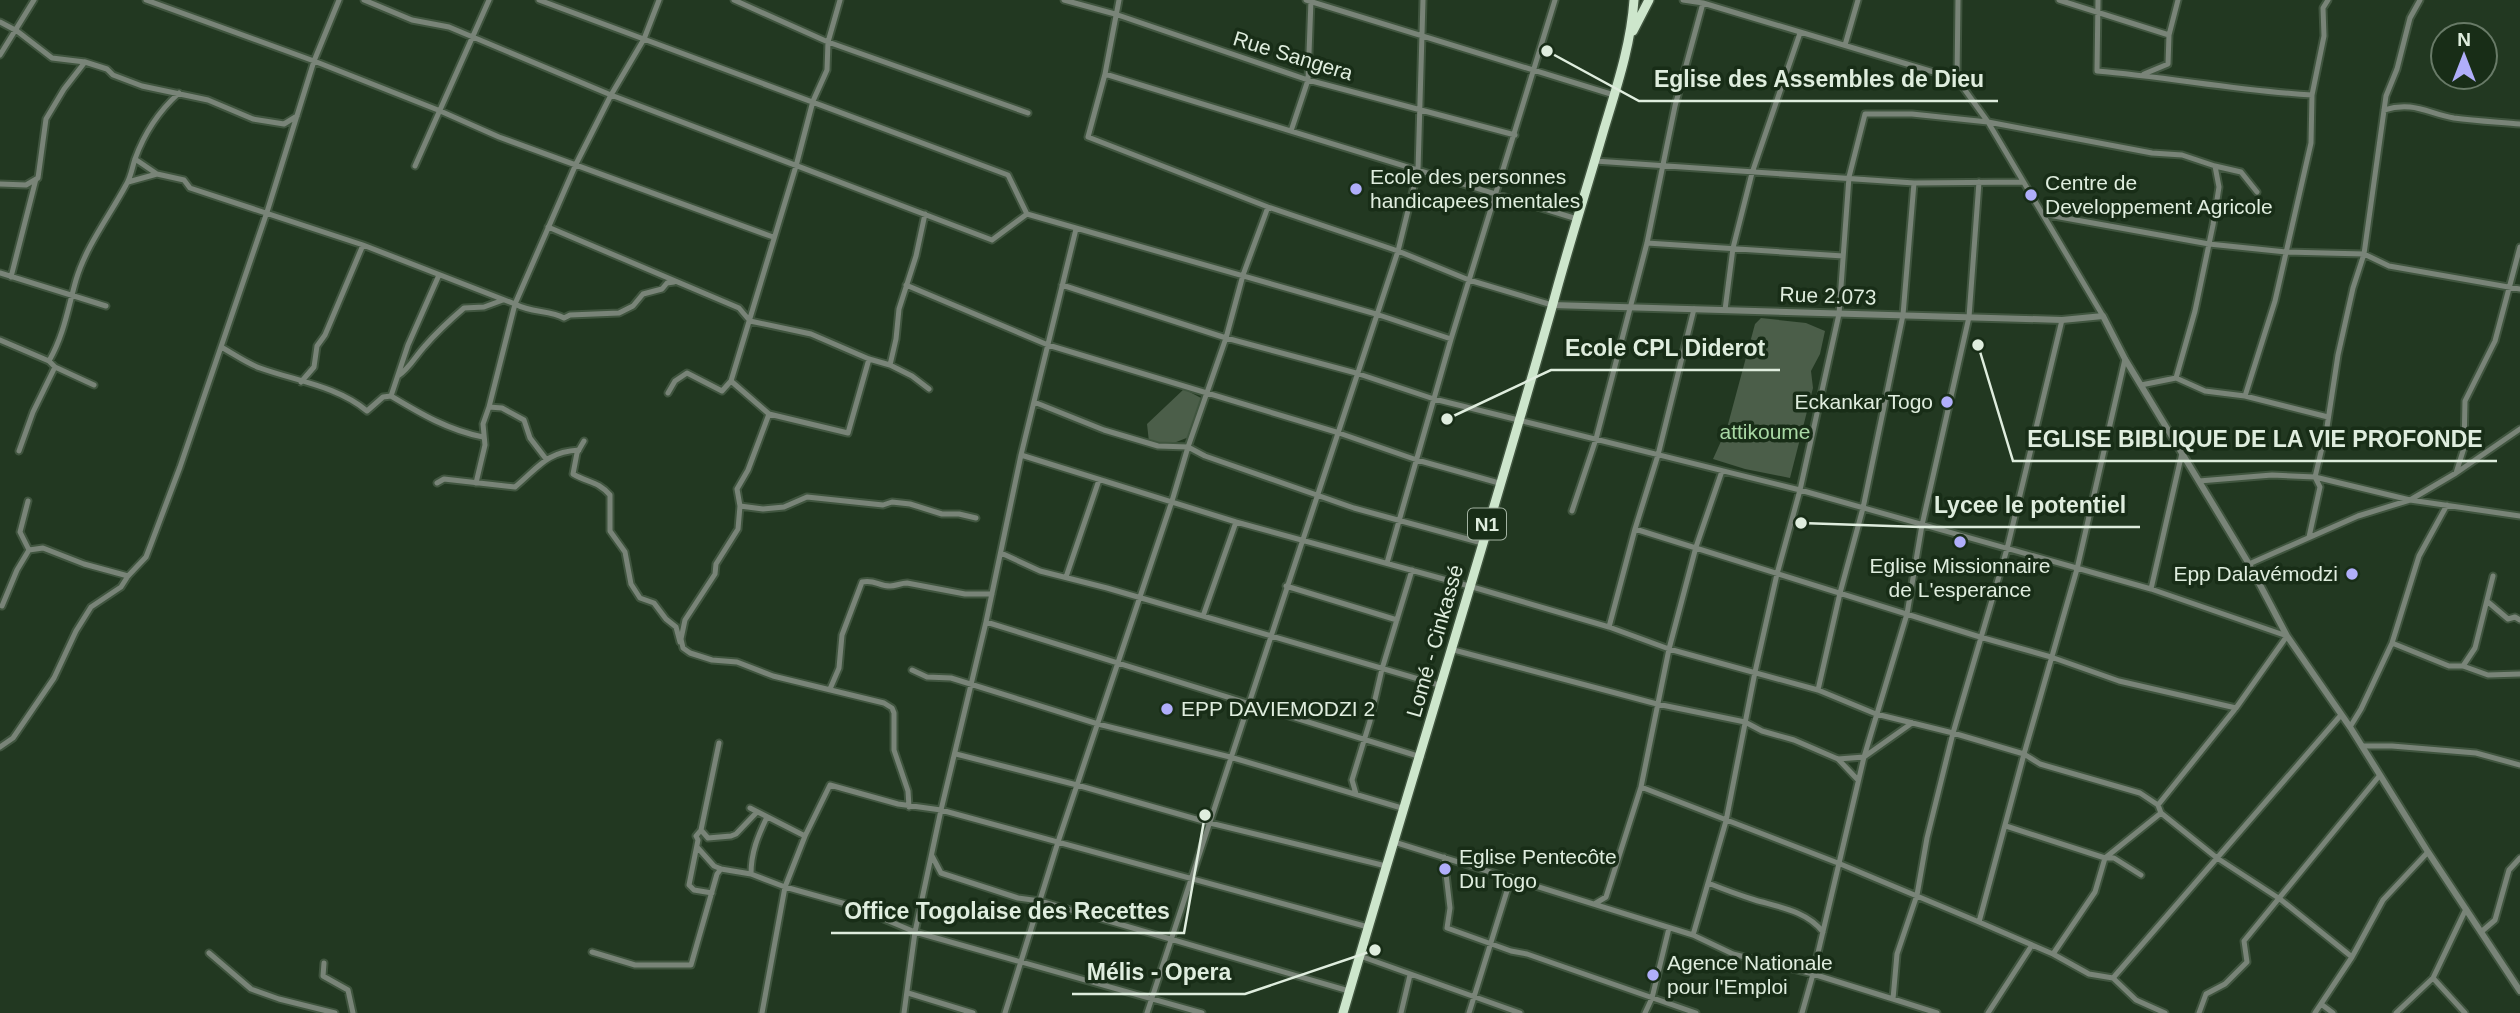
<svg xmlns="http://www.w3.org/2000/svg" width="2520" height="1013" viewBox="0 0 2520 1013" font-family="Helvetica,sans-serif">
	<rect width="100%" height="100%" fill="#223821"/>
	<path fill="#4b5e49" d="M 1761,318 L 1806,323 L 1825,331 L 1820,354 L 1811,371 L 1813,388 L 1790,478 L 1745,469 L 1713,459 L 1727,428 L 1755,324 Z
		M 1184,389 L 1203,399 L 1189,437 L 1166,446 L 1149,442 L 1147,424 Z"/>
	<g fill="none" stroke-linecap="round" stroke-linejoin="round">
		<defs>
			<path id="minor" d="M 146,0 L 314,61 L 438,110 L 499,137 L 773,237
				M 364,0 L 412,20 L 449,27 L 611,95 L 992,240 L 1027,214
				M 539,0 L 1008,175 L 1027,214 L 1376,314 L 1451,339
				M 734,0 L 828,42 L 1028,113
				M 840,0 L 828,42 L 827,70 L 813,101 L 796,166 L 731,381 L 769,414 L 848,433 L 869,359
				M 1064,0 L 1115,14 L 1308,80 L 1515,135
				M 1119,0 L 1105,74 L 1088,137 L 1268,207 L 1398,251 L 1469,280 L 1552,305
				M 1306,0 L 1614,95
				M 1683,0 L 1703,3 L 1957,79
				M 1958,0 L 1957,79 L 1988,122 L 2103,316
				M 2059,0 L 2169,35
				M 2098,0 L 2097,71 C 2169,77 2240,91 2312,95
				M 0,22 L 17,31 L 52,58 L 85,62 L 107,69 L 113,75 L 142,86 L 208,100 L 253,119 L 284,124 L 297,116
				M 1845,45 L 1858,0
				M 0,55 L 34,0
				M 1105,74 L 1577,219
				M 2144,74 L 2168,64 L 2169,35 L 2178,0
				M 2384,110 C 2413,101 2427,113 2454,118 C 2476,121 2498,122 2520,124
				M 1291,131 L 1308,80 L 1311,0
				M 135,159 L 157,174 L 184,180 L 190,188 L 363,245 L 515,304 L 576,164 L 611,95 L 644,39 L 659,0
				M 1595,161 L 1914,183 L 2023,182
				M 415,166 L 489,0
				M 128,182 L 157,174
				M 0,184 L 26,185 L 38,178 L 46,119 L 64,89 L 85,62
				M 2043,214 L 2209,244 L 2286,252 L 2364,254 L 2389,266 L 2520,289
				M 548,227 L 739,308 L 750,321 L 811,334 L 869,359 L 890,365 L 912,376 L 929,389
				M 1647,243 L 1843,256
				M 0,273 L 106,306
				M 11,277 L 36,179
				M 906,285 L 1048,345 L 1336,432 L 1417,460 L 1499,483
				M 1062,285 L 1226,338 L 1356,373 L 1434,399 L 1800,490 L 2151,589 L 2287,636 L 2236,708 L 2158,805
				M 1725,310 L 1733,248 L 1752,173 L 1800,33
				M 0,340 L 49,361 L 55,367 L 94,385
				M 221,347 C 234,354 246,363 260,368 C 296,381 337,386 367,411 L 383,397 L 391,396 C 421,414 448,430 483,437
				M 2125,359 L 2077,569 L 2024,754 L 1979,922 L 2053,954 L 2089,974 L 2113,978 L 2136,1000 L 2165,1013
				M 49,361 C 64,335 68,308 76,280 C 86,246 110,215 126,185 C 131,177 132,168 135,159 C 144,134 159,111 179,93
				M 890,365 L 896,339 L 899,309 L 916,256 L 925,214
				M 398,376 C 409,369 415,357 424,347 C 436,333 450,320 464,308 L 484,307 L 503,300
				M 2176,378 L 2195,311 L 2213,225 L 2219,187 L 2215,166
				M 301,382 L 314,367 L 317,346 L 325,335 L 363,245
				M 2141,385 L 2176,378 L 2205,391 L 2245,396 L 2328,417
				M 668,393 L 675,381 L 687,373 L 722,391 L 731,381
				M 391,396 L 408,345 L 439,275
				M 2245,396 L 2275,301 L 2311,143 L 2312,95 L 2324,36 L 2323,8 L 2328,0
				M 1034,402 L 1104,430 L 1158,446 L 1188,447 L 1205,456 L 1354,508 L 1482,543
				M 489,407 L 515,304 C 531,313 550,310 564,318 L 570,315 L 619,313 L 633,306 L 643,294 L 662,289 L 667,283 L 674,282
				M 769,414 L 748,470 L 737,489 L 740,506 L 738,529 L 716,564 L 715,574 L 685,620 L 681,639 L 683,648 L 690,653 L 712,660 L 737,662 L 773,676 L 884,703 L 892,708 L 894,713 L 894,750 L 908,791 L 909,807
				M 584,441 L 577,453 L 573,474 C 588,483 598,481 610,495 L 610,531 L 625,552 L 631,584 L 640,598 L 654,603 L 666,619 L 676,627 L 680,642
				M 19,451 L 33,412 L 55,367
				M 1021,455 L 1236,522 L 1469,586 L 1609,627 L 1669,649 L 1818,690 L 1876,714 L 1953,733 L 2024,754 L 2040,764 L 2140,793 L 2158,805 L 2161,813 L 2217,858 L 2280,899 L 2352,957
				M 2456,473 L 2464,448 L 2465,401 L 2495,341 L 2520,247
				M 2199,481 L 2272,475 L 2315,477 L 2410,500 L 2520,516
				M 437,483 L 444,479 L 515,487 C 539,467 546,452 579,450
				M 476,483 L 485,445 L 483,424 L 489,407 L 502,408 L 524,420 L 530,438 L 546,459
				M 28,501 L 20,532 L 29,550
				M 740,506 L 763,509 L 784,507 L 807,497 L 883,505 L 892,502 L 910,504 L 942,514 L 959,514 L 976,518
				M 1572,511 L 1596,439 L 1647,243 L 1675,106 L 1703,3
				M 1635,529 L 1980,637 L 2051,657 L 2119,681 L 2236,708
				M 2309,537 L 2320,487 L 2315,477 L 2327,427 L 2338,355 L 2353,288 L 2364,254 L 2386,96 L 2397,69 L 2410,18 L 2420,0
				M 1001,553 L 1040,571 L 1107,588 L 1439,685
				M 1387,563 L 1451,339 L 1555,0
				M 2249,564 L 2358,516 L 2410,500 L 2456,473 L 2520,429
				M 1066,577 L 1099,480
				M 1286,586 L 1397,620
				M 2151,589 L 2182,453
				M 2488,602 L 2508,619 L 2515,617 L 2520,620
				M 2,606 L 17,570 L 29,550 L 43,548 L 84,564 L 128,576
				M 1203,616 L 1236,522
				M 986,622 L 1421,757
				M 1609,627 L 1635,529 L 1658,455 L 1694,309
				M 2392,643 L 2449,666 L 2463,666 L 2488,675 L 2520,674
				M 1450,649 L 1657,704 L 1745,722 L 1762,731 L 1794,740 L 1838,759 L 1864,757 L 1912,723
				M 2463,666 L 2475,648 L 2493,576
				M 912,670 L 927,677 L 951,678 L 1098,724 L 1230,757 L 1405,809
				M 830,689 L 839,668 L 842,635 L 862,582 C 874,579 879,586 890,586 C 896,586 901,583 907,583 L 965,594 L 992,594
				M 1818,690 L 1840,593 L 1863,508 L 1903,315 L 1914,183
				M 2350,727 L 2361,709 L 2392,643 L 2419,556 L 2447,505
				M 2362,746 L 2392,746 L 2476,753 L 2520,765
				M 0,747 L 13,738 L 54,678 L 76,631 L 91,607 L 121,587 L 128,576 L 146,557 L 151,544 L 180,467 L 267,212 L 314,61 L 339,0
				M 956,754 L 1077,785 L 1210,823 L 1386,866
				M 1838,759 L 1858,780
				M 1641,787 L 1838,863 L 1979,922
				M 1356,794 L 1352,780 L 1370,721 L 1382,669 L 1412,570
				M 750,808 L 805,836
				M 767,817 C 758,836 751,852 751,874 L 785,887 L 853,906 L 915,932 L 1202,1013
				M 2006,826 L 2105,858 L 2114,858 L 2141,875
				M 701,830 L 708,838 L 731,836 L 736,834 L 757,812
				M 1394,842 L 1693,935 L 1733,954 L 1813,974 L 1893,999 L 1897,954 L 1917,895 L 1927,838 L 1953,733 L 2007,549 L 2062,320
				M 697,847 L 714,866 L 721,869 L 751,874
				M 932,856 L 941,873 L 1018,898 L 1040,901 L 1349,991
				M 1444,857 L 1450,908 L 1447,928 L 1511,951 L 1527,954 L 1696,1013
				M 1708,883 C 1723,889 1739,895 1755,900 C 1779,907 1807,911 1823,932
				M 712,893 L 694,890 L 689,885 L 698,840 L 696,836 L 701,830 L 719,743
				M 1596,903 L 1606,897 L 1641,787 L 1669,649 L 1696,547 L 1722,471
				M 2481,932 L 2495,920 L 2509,870 L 2520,858
				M 1693,935 L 1726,821 L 1755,672 L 1777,574 L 1800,490 L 1839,314 L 1849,177 L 1865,114 L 1912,114 L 1988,122 L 2152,153 L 2182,155 L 2215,166 L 2241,172 L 2257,192
				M 592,952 L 635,965 L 691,965 L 717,874 L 721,869
				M 209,953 L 251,989 L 279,999 L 335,1013
				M 2053,954 L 2095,892 L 2105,858 L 2161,813
				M 1360,956 L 1520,1013
				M 324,963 L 323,976 L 348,990 L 353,1013
				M 2113,978 L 2341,715
				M 2433,978 L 2465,1013
				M 908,993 L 973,1013
				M 1893,999 L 1937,1013
				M 2321,1004 L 2333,1013
				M 762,1013 L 785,887 L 805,836 L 830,785 L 898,804 L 941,810 L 1368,927
				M 904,1013 L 915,932 L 941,810 L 986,622 L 1021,455 L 1076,229
				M 1005,1013 L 1058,842 L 1172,501 L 1188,447 L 1226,338 L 1243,275 L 1268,207
				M 1147,1013 L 1398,251 L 1418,170 L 1423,0
				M 1401,1013 L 1410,975
				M 1469,1013 L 1511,878
				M 1645,1013 L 1652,998 L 1669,928
				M 1802,1013 L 1813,974 L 1864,757 L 1907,614 L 1922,525 L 1969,317 L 1979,182
				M 1988,1013 L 2032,945
				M 2199,1013 L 2206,994 L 2225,984 L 2247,962 L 2244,941 L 2380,775
				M 2315,1013 L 2352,957 L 2383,900 L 2428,852
				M 2396,1013 L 2433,978 L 2466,909"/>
			<path id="tertiary" d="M 1552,305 L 2062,320 L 2103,316 L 2125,359 L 2249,564 L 2287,636 L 2350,727 L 2428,852 L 2520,991"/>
			<path id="trunk" d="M 1633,31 L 1649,0
				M 1343,1013 C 1412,777 1485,543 1552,307 C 1568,247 1587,188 1604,129 C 1617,86 1631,44 1634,0"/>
		</defs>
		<use href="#minor" stroke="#40553f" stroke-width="9"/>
		<use href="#tertiary" stroke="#40553f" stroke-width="10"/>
		<use href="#trunk" stroke="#40553f" stroke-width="12"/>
		<use href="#minor" stroke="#798478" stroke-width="5"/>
		<use href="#tertiary" stroke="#798478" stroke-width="6"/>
		<use href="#trunk" stroke="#cde6cc" stroke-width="9"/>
	</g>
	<g fill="#b0aefa" stroke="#182d17" stroke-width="2.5">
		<circle cx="1356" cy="189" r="7"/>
		<circle cx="2031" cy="195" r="7"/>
		<circle cx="1947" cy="402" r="7"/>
		<circle cx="1960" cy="542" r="7"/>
		<circle cx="2352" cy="574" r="7"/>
		<circle cx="1167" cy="709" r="7"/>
		<circle cx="1445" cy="869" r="7"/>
		<circle cx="1653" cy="975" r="7"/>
	</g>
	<g text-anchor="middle" stroke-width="7" stroke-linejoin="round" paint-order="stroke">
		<rect fill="#182d17" stroke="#a3b3a2" stroke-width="2" x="1468" y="508.5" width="38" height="31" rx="5"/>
		<g font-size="19" font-weight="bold" fill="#dfedde">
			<text x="1487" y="531">N1</text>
		</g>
		<g font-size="21" fill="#dfedde" stroke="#182d17">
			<text transform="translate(1293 56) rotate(17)" y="7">Rue Sangera</text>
			<text transform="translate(1828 296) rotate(2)" y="7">Rue 2.073</text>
			<text transform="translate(1435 641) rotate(-74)" y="7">Lomé - Cinkassé</text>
		</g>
		<g font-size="21" fill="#dfedde" stroke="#182d17" text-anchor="start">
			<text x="1370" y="184">Ecole des personnes<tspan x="1370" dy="24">handicapees mentales</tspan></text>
			<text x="2045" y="190">Centre de<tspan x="2045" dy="24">Developpement Agricole</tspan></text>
			<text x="1933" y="409" text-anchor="end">Eckankar Togo</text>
			<text x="1960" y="573" text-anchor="middle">Eglise Missionnaire<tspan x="1960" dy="24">de L'esperance</tspan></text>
			<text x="2338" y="581" text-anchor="end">Epp Dalavémodzi</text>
			<text x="1181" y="716">EPP DAVIEMODZI 2</text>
			<text x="1459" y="864">Eglise Pentecôte<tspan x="1459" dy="24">Du Togo</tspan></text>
			<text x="1667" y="970">Agence Nationale<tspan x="1667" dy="24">pour l'Emploi</tspan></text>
		</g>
		<g font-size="21" fill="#a9d9a5" stroke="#182d17">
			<text x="1765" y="439">attikoume</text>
		</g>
	</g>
	<path fill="none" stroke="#dfedde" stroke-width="2.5" d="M1547 51L1639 101H1998M1447 419L1551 370H1780M1978 345L2013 461H2497M1801 523L1920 527H2140M1205 815L1184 933H831M1375 950L1245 994H1072"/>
	<g fill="#dfedde" stroke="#182d17" stroke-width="2.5">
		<circle cx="1547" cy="51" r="7"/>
		<circle cx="1447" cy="419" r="7"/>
		<circle cx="1978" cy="345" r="7"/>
		<circle cx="1801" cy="523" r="7"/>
		<circle cx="1205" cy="815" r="7"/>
		<circle cx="1375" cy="950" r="7"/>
	</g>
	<g font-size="23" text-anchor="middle" font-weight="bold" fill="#dfedde" stroke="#182d17" stroke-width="7" stroke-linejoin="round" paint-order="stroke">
		<text x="1819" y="87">Eglise des Assembles de Dieu</text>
		<text x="1665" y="356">Ecole CPL Diderot</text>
		<text x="2255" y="447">EGLISE BIBLIQUE DE LA VIE PROFONDE</text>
		<text x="2030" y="513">Lycee le potentiel</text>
		<text x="1007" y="919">Office Togolaise des Recettes</text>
		<text x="1159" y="980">Mélis - Opera</text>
	</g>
	<g transform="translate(2464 56)"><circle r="33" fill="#182d17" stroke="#687a67" stroke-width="2"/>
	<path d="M0-5L12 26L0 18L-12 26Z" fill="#b0aefa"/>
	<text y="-10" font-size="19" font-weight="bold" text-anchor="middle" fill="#dfedde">N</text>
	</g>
</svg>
